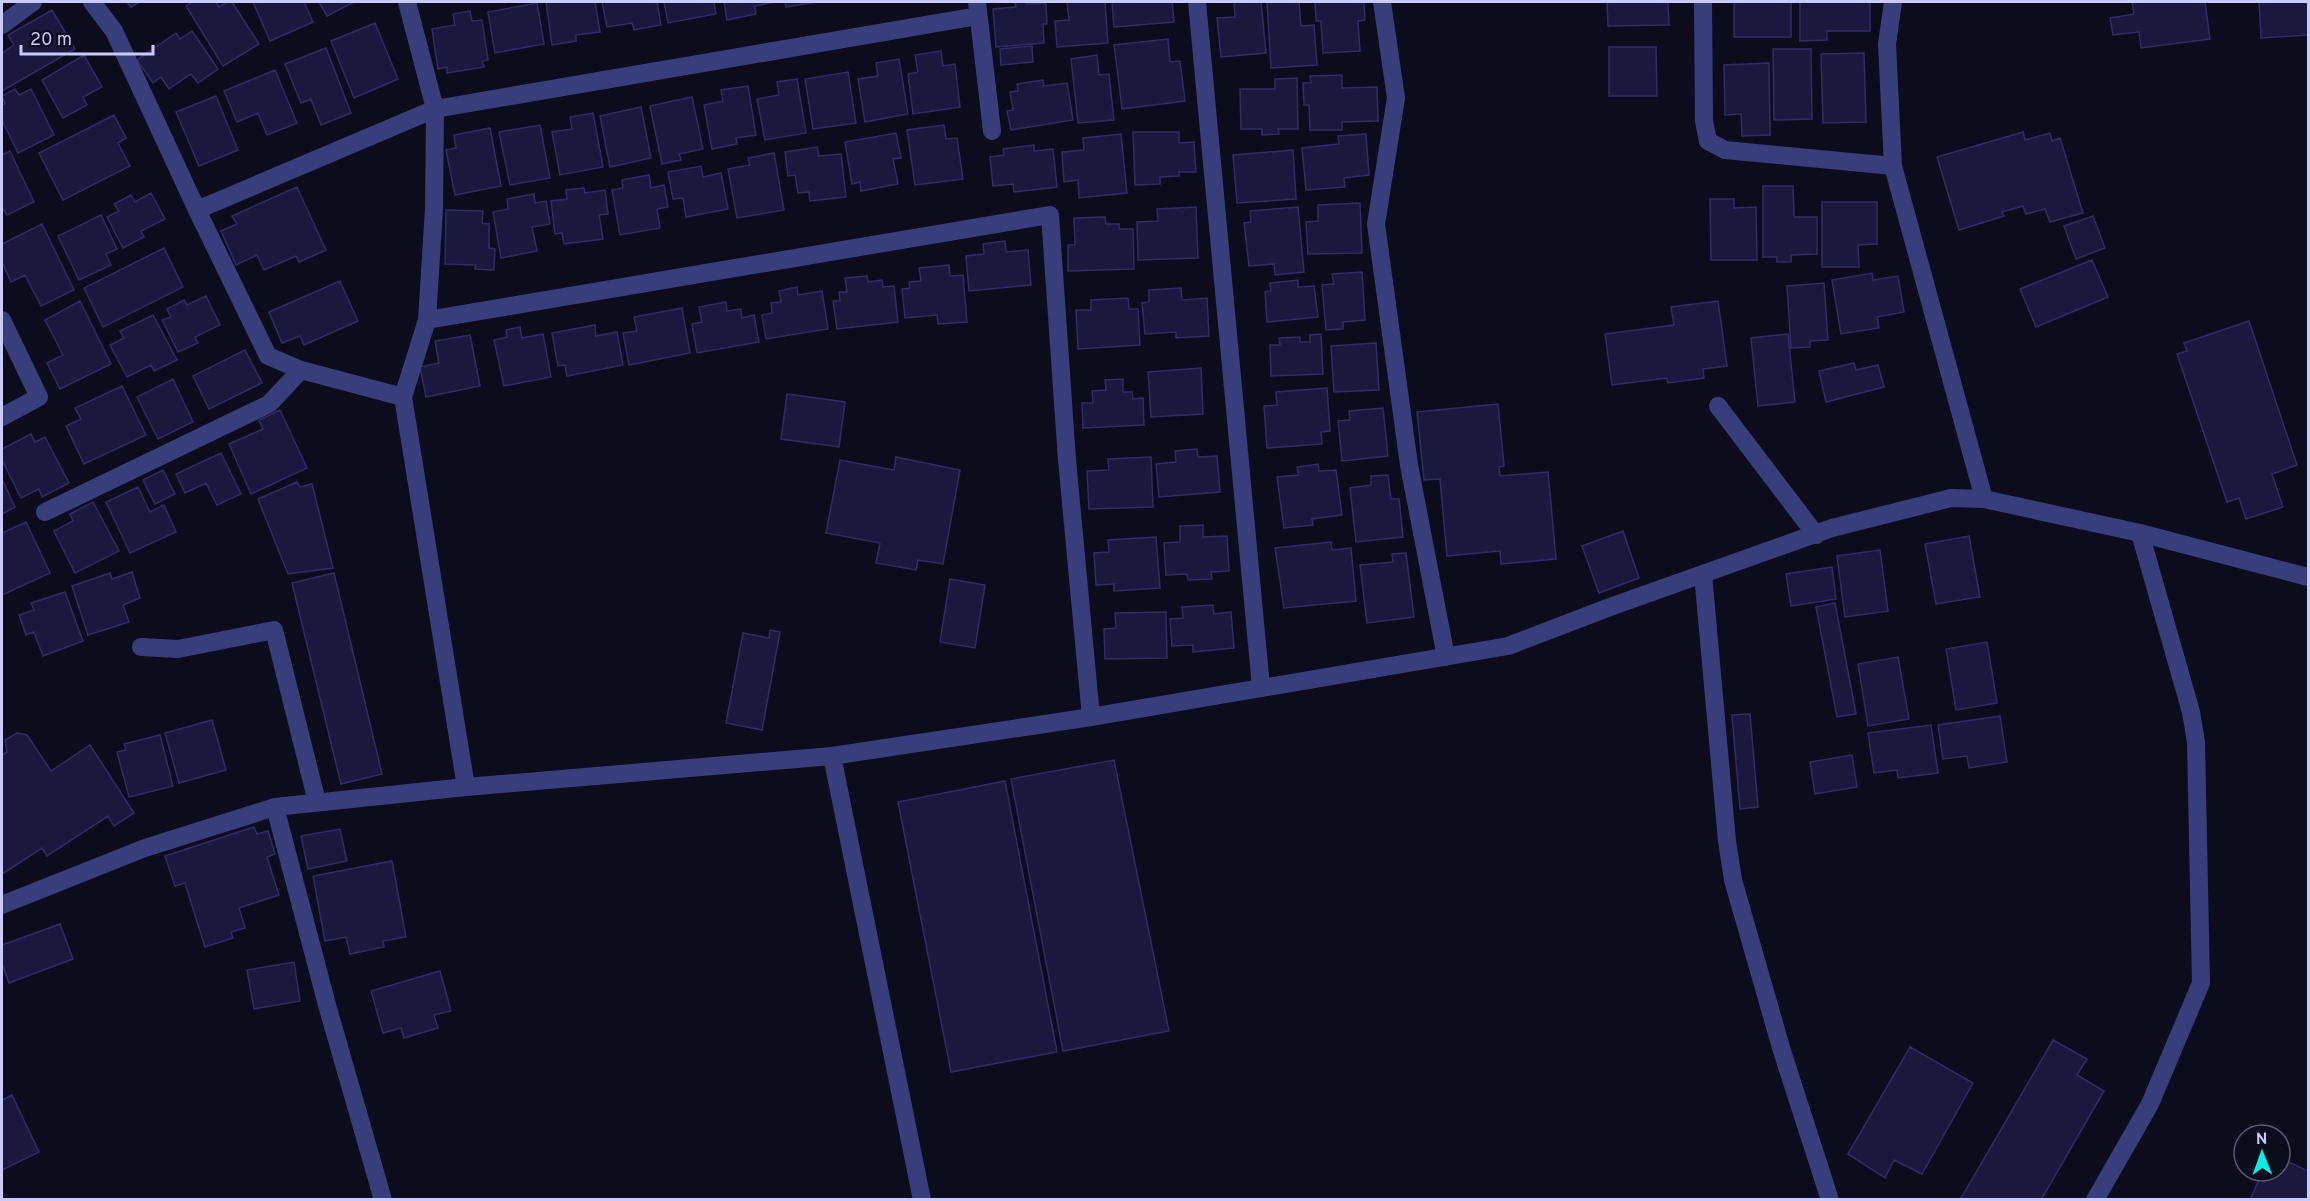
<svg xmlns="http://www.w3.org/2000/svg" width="2310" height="1201" viewBox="0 0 2310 1201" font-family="Overpass,sans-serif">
	<rect width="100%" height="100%" fill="#0d0c1d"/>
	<path fill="#1b183d" stroke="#2f2b69" stroke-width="1.5" d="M 127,2 L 140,2 L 131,7 Z
		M 192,2 L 216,2 L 219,7 L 227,2 L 232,2 L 259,44 L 223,66 L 186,6 Z
		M 253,2 L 304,2 L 313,22 L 270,41 Z
		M 319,2 L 354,2 L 327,16 Z
		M 546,2 L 595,2 L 600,32 L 576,35 L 576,41 L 552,45 Z
		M 602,2 L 657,2 L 661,25 L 634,30 L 632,23 L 607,27 Z
		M 664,2 L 714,2 L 716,14 L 668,23 Z
		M 724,2 L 775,2 L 755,6 L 756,14 L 727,20 Z
		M 785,2 L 817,2 L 786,7 Z
		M 1015,2 L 1027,2 L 1027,4 L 1046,3 L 1047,24 L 1043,24 L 1044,43 L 996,47 L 993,9 L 1016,7 Z
		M 1067,2 L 1105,2 L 1108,43 L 1057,47 L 1055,21 L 1069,20 Z
		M 1112,2 L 1172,2 L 1174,22 L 1114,27 Z
		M 1234,2 L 1261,2 L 1266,53 L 1221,57 L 1217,18 L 1235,17 Z
		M 1267,2 L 1299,2 L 1301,26 L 1314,25 L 1317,65 L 1271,68 Z
		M 1315,2 L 1364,2 L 1365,20 L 1358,21 L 1360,51 L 1323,53 L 1321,21 L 1316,21 Z
		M 1607,2 L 1668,2 L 1669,25 L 1608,26 Z
		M 1734,2 L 1791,2 L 1791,37 L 1734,37 Z
		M 1800,2 L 1870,2 L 1870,31 L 1827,31 L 1827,40 L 1800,41 Z
		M 2132,2 L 2205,2 L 2210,39 L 2141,48 L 2139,32 L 2113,35 L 2110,18 L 2134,14 Z
		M 2259,2 L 2308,2 L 2308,47 L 2308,35 L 2261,38 Z
		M 537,3 L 544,44 L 495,53 L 488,12 Z
		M 52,10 L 75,49 L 2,91 L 2,53 L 14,45 L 8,35 Z
		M 470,11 L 472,21 L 482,20 L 488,60 L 482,61 L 484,67 L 447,73 L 447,67 L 438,69 L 432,29 L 455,25 L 453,14 Z
		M 375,23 L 398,79 L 354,98 L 331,41 Z
		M 192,31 L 218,69 L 198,83 L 191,74 L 169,89 L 161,77 L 153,83 L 137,60 L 176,33 L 180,39 Z
		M 1168,39 L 1170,62 L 1180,61 L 1185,101 L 1122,109 L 1114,45 Z
		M 1032,46 L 1033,62 L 1001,65 L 1000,49 Z
		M 1609,47 L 1656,47 L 1657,96 L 1609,96 Z
		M 326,48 L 351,113 L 321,125 L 311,99 L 301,103 L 285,64 Z
		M 1773,49 L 1811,49 L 1812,119 L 1774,120 Z
		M 941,51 L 943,66 L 955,64 L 960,107 L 913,114 L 908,74 L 918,72 L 915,55 Z
		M 1864,53 L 1866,122 L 1823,123 L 1821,54 Z
		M 84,55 L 102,87 L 83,97 L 87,105 L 63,118 L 42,80 Z
		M 1097,55 L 1099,75 L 1109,74 L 1114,120 L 1078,123 L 1071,59 Z
		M 899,59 L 908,114 L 865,122 L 858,79 L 878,76 L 876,63 Z
		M 1769,63 L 1770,135 L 1742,136 L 1741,114 L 1725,115 L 1724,65 Z
		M 275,70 L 297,123 L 267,135 L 258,113 L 237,122 L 224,91 Z
		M 848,72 L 856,123 L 813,129 L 805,79 Z
		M 1342,75 L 1342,88 L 1377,87 L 1378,121 L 1342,122 L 1342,130 L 1310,130 L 1309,105 L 1304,105 L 1303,83 L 1311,83 L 1310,76 Z
		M 1297,78 L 1298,129 L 1278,129 L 1279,134 L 1262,135 L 1262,129 L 1241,129 L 1240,89 L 1275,89 L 1275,79 Z
		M 797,79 L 806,133 L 765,140 L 757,99 L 779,95 L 777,82 Z
		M 1043,80 L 1044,86 L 1067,83 L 1073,120 L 1011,130 L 1007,111 L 1013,110 L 1010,92 L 1018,91 L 1017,84 Z
		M 748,86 L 756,135 L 736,138 L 737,144 L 712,149 L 704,105 L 723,101 L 721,90 Z
		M 15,89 L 19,95 L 31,89 L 54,135 L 18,153 L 2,120 L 2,105 L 5,104 L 2,96 Z
		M 216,96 L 238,150 L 199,166 L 176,112 Z
		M 692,97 L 703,149 L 679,154 L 681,160 L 662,164 L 650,106 Z
		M 641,107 L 651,158 L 610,167 L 600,116 Z
		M 593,113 L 603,167 L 560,175 L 552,132 L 572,129 L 570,117 Z
		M 114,115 L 126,138 L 118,143 L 130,166 L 63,200 L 39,153 Z
		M 540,125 L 550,178 L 510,185 L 499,132 Z
		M 944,125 L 946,139 L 957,138 L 963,179 L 915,185 L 907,130 Z
		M 490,128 L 501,186 L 455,195 L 446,150 L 456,148 L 454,135 Z
		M 1133,132 L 1179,132 L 1179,143 L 1194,142 L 1196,172 L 1179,172 L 1179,176 L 1160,177 L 1160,184 L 1135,185 Z
		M 2023,132 L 2025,140 L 2050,133 L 2052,141 L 2060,138 L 2083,213 L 2050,222 L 2045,209 L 2026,214 L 2023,206 L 2002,212 L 2004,216 L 1959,230 L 1937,157 Z
		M 896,133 L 901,158 L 893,159 L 898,184 L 861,191 L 860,182 L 852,184 L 845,142 Z
		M 1121,134 L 1127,193 L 1079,198 L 1078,180 L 1064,182 L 1062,152 L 1084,150 L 1083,138 Z
		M 1366,134 L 1369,175 L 1344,178 L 1345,187 L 1306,190 L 1302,148 L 1339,144 L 1338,136 Z
		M 1034,145 L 1034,151 L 1053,149 L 1057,187 L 1014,192 L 1013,184 L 993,186 L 990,157 L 1004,155 L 1003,149 Z
		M 817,147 L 819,156 L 841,154 L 846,197 L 810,201 L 809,192 L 798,193 L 795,175 L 788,176 L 785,152 Z
		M 1293,150 L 1296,199 L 1237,203 L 1233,155 Z
		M 10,151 L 34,202 L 7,215 L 2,207 L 2,155 Z
		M 774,153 L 784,210 L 737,218 L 728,169 L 750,165 L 748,158 Z
		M 701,166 L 703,177 L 721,173 L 728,209 L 686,217 L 683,198 L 673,199 L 668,172 Z
		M 649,175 L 651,188 L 664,185 L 668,207 L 657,209 L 660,228 L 620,235 L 612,190 L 623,188 L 622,180 Z
		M 1763,186 L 1793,186 L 1794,217 L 1817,217 L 1817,254 L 1791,255 L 1791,262 L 1777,262 L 1777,257 L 1763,257 Z
		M 297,187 L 326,250 L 299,262 L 296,256 L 264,270 L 257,255 L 236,265 L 221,231 L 237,224 L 232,216 Z
		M 584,188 L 585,193 L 605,190 L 608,214 L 599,215 L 603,239 L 564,244 L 562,233 L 555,234 L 551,201 L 567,199 L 566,190 Z
		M 151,193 L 165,219 L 141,231 L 144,237 L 123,248 L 107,217 L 119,211 L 114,204 L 131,195 L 135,202 Z
		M 534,194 L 535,203 L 546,201 L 550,224 L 532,227 L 537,251 L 501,258 L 493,212 L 508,209 L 507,199 Z
		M 1710,199 L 1734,199 L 1734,208 L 1756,207 L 1757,260 L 1711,260 Z
		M 1822,202 L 1877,202 L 1877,244 L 1858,245 L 1859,267 L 1822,267 Z
		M 1360,203 L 1362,253 L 1308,254 L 1306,222 L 1318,221 L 1318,205 Z
		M 1196,207 L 1198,258 L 1138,260 L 1137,222 L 1158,221 L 1157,209 Z
		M 1298,207 L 1304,272 L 1275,275 L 1274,264 L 1249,266 L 1244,223 L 1251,222 L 1250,211 Z
		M 446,210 L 483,211 L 482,223 L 489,224 L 489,248 L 495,249 L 494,270 L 475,269 L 476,265 L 445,264 Z
		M 101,215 L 117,249 L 106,254 L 111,265 L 79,280 L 58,236 Z
		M 2093,216 L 2105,248 L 2076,259 L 2064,226 Z
		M 1105,217 L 1106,224 L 1119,224 L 1119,229 L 1133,229 L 1134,269 L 1068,271 L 1068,245 L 1075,245 L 1074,218 Z
		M 42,224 L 74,290 L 41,306 L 25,275 L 11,282 L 2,262 L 2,244 Z
		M 1005,241 L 1006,252 L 1028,250 L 1031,285 L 969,291 L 966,256 L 984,254 L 983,244 Z
		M 164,248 L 183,287 L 103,327 L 84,288 Z
		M 2092,260 L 2108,297 L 2036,327 L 2020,289 Z
		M 949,265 L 950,276 L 963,275 L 967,322 L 938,324 L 937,315 L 905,318 L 902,289 L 910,288 L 909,282 L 921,281 L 919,268 Z
		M 1362,272 L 1365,320 L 1343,322 L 1343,329 L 1326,330 L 1322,285 L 1334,284 L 1332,274 Z
		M 1872,273 L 1873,280 L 1898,276 L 1904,312 L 1877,317 L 1879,328 L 1841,334 L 1832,280 Z
		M 867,276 L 868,282 L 882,280 L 883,287 L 894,286 L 898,322 L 837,329 L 833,301 L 840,301 L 839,292 L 847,292 L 845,278 Z
		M 1298,280 L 1298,287 L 1314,286 L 1318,317 L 1267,322 L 1265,292 L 1271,291 L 1270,283 Z
		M 340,281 L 358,321 L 304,345 L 300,336 L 282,343 L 269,312 Z
		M 1824,283 L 1828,340 L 1810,341 L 1810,347 L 1791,348 L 1787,286 Z
		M 797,287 L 798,295 L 822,291 L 828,329 L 766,339 L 762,315 L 772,313 L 771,303 L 781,302 L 779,291 Z
		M 1181,288 L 1182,300 L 1207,298 L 1209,336 L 1176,338 L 1176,332 L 1145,334 L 1142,303 L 1149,302 L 1149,290 Z
		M 206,296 L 220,325 L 195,337 L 198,343 L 178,352 L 162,320 L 171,317 L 167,309 L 184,300 L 187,305 Z
		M 1128,298 L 1129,309 L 1138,309 L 1140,345 L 1078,349 L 1076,310 L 1091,310 L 1091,300 Z
		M 80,301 L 111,364 L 60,389 L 47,363 L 63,355 L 45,320 Z
		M 1718,301 L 1727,366 L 1703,369 L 1704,378 L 1668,383 L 1667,378 L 1612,385 L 1605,334 L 1674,325 L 1671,307 Z
		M 726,302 L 727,311 L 741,309 L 742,318 L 754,315 L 759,342 L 697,353 L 692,324 L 702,322 L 699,307 Z
		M 682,308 L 690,353 L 629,365 L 623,333 L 637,331 L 634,317 Z
		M 153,315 L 177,360 L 154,371 L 151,365 L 127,377 L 110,345 L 124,338 L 120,331 Z
		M 2249,321 L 2297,465 L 2272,474 L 2283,507 L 2246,519 L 2239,498 L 2227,502 L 2177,354 L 2187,351 L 2184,343 Z
		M 595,325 L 596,336 L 617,332 L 623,365 L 567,376 L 565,365 L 558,366 L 552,333 Z
		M 520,327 L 522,338 L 543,334 L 551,377 L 504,386 L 494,340 L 507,337 L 506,330 Z
		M 1321,334 L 1323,374 L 1271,376 L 1270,345 L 1280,345 L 1279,338 L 1300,337 L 1300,342 L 1310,342 L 1310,335 Z
		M 1788,334 L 1795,402 L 1758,406 L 1751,338 Z
		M 470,335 L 480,386 L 426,397 L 420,367 L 439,363 L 435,341 Z
		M 1376,343 L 1379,390 L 1334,392 L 1331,346 Z
		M 245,350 L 262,383 L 209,409 L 193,376 Z
		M 1854,363 L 1856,370 L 1878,365 L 1884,387 L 1826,402 L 1819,371 Z
		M 1201,368 L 1203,414 L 1151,417 L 1148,372 Z
		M 173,379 L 193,422 L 158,439 L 137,397 Z
		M 1123,379 L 1123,392 L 1132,392 L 1133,399 L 1143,398 L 1144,425 L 1083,428 L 1082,403 L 1093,403 L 1092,391 L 1106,390 L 1105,380 Z
		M 122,386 L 146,435 L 84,464 L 66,426 L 81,419 L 75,408 Z
		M 1327,388 L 1330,431 L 1321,432 L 1322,444 L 1267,448 L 1264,406 L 1277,405 L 1276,392 Z
		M 787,394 L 845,402 L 839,447 L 781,439 Z
		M 1498,404 L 1504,466 L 1499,467 L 1500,476 L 1548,472 L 1556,559 L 1501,564 L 1500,551 L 1447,556 L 1440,479 L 1424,480 L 1417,412 Z
		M 1383,408 L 1388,456 L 1342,461 L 1338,421 L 1350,420 L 1349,411 Z
		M 280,410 L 307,468 L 251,494 L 229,444 L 263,429 L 259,420 Z
		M 31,434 L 35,442 L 45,437 L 69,483 L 42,497 L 39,489 L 21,498 L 2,460 L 2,449 Z
		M 1197,449 L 1198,457 L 1217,456 L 1220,492 L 1159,497 L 1156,464 L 1176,462 L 1175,451 Z
		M 221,453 L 241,494 L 217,505 L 206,483 L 185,493 L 176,474 Z
		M 896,457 L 960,470 L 943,564 L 918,560 L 916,570 L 876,563 L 880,543 L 826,533 L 840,460 L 894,470 Z
		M 1151,457 L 1153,507 L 1089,509 L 1087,471 L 1109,470 L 1108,459 Z
		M 1318,464 L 1319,471 L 1336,470 L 1342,515 L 1312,519 L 1313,525 L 1284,528 L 1277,477 L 1299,475 L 1297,467 Z
		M 163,470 L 175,494 L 155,504 L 143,480 Z
		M 1388,475 L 1391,499 L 1399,499 L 1403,537 L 1356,542 L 1350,488 L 1371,485 L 1371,476 Z
		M 2,479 L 15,507 L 2,514 Z
		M 297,482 L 300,487 L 312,484 L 333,568 L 288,574 L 258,499 Z
		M 138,487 L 150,512 L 164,505 L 176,532 L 130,553 L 106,502 Z
		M 93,502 L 119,551 L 75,573 L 54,531 L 73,521 L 70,514 Z
		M 26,522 L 50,573 L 2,595 L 2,533 Z
		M 1203,525 L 1203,537 L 1227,536 L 1229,571 L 1211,572 L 1212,579 L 1188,580 L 1187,574 L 1166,575 L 1164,543 L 1180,542 L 1180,526 Z
		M 1623,531 L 1639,578 L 1599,593 L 1582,546 Z
		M 1969,536 L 1980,597 L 1936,604 L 1925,544 Z
		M 1156,537 L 1160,588 L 1114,591 L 1114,584 L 1096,585 L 1094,553 L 1109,552 L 1108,540 Z
		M 1331,542 L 1332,550 L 1351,548 L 1356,601 L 1284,608 L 1275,548 Z
		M 1880,550 L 1888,611 L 1845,617 L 1837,556 Z
		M 1406,553 L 1414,617 L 1367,623 L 1360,565 L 1393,562 L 1392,554 Z
		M 1832,567 L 1836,599 L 1791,606 L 1786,574 Z
		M 132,572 L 140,598 L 123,605 L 129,622 L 88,635 L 72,586 L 110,573 L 112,579 Z
		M 334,573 L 382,774 L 341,784 L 292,583 Z
		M 950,579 L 985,585 L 975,648 L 940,642 Z
		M 65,592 L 83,641 L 43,656 L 34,632 L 26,635 L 19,615 L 34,610 L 31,603 Z
		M 1835,603 L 1856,714 L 1837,717 L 1816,607 Z
		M 1213,605 L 1214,614 L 1231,612 L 1234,648 L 1193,652 L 1193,645 L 1172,646 L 1170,619 L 1183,618 L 1182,607 Z
		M 1166,612 L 1167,658 L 1105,659 L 1104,629 L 1116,628 L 1115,613 Z
		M 770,630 L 780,632 L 762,730 L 726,723 L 743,633 L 769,638 Z
		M 1987,642 L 1997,703 L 1956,710 L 1946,649 Z
		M 1898,657 L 1909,719 L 1868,726 L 1858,664 Z
		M 1750,714 L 1758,807 L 1740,809 L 1732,715 Z
		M 2000,716 L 2007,762 L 1969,768 L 1967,756 L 1943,759 L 1938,725 Z
		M 212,720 L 226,770 L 179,783 L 165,733 Z
		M 1931,725 L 1938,773 L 1898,778 L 1897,770 L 1874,773 L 1868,733 Z
		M 17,733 L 27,735 L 51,771 L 90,745 L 134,813 L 114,826 L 108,816 L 47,856 L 42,848 L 2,874 L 2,755 L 7,752 L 5,740 Z
		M 160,735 L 173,786 L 129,797 L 117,752 L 126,750 L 124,744 Z
		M 1852,755 L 1857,787 L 1815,794 L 1810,762 Z
		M 1114,760 L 1169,1031 L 1063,1051 L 1011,779 Z
		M 1005,781 L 1057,1052 L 951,1072 L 898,802 Z
		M 254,827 L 257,834 L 268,831 L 275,854 L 267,857 L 279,895 L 239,908 L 245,928 L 231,932 L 233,938 L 205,947 L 185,883 L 175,886 L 165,856 Z
		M 340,829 L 347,861 L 308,869 L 301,836 Z
		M 392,861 L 406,937 L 383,941 L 384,947 L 350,954 L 346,937 L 325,941 L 313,876 Z
		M 60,924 L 73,959 L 9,983 L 2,963 L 2,945 Z
		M 294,962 L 300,1001 L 254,1009 L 247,970 Z
		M 440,971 L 451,1011 L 434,1015 L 438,1028 L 404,1038 L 401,1028 L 383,1033 L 371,991 Z
		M 2053,1040 L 2087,1059 L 2077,1075 L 2104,1091 L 2041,1200 L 1960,1200 Z
		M 1910,1047 L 1973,1083 L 1922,1174 L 1894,1160 L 1885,1178 L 1848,1154 Z
		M 12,1095 L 39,1152 L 2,1170 L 2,1100 Z
		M 2280,1158 L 2308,1171 L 2308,1200 L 2250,1200 L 2259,1179 L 2264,1182 L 2270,1171 L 2280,1171 Z"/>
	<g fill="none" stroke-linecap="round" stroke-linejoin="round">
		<path stroke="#383e7b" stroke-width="18" d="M 92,2 L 114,31 L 197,210 L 268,356 L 301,370 L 403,397
			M 407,2 L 435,109 L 434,209 L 427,320 L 403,397 L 466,787
			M 977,2 L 992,131
			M 1197,2 L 1261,687
			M 1382,2 L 1396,98 L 1376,224 L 1409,465 L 1446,657
			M 1703,2 L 1704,121 L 1708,141 L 1725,150 L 1893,166
			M 1893,2 L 1887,44 L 1893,166 L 1984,499
			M 2,25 L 33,2
			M 197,210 L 435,109 L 978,16
			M 2,320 L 39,397 L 2,417
			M 427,320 L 1050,215 L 1067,460 L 1091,717
			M 1718,406 L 1816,535
			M 45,512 L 269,404 L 301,370
			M 1703,574 L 1727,841 L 1733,880 L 1782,1051 L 1830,1200
			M 141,647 L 178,649 L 274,630 L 317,802
			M 832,756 L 922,1200
			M 275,807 L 327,1005 L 383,1200
			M 2,905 L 145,848 L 275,807 L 466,787 L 832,756 L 1091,717 L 1508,646 L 1610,607 L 1832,528 L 1951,498 L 1984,499 L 2140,533 L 2308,577
			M 2095,1200 L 2150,1104 L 2201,983 L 2196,742 L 2191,712 L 2140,533"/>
	</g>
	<rect width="2310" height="1201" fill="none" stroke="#c9cafe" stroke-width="6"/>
	<g transform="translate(2262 1153) rotate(359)"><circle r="28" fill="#0d0c1d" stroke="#585877" stroke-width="1.5"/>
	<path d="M0-4.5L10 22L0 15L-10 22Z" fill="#06ede6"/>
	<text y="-9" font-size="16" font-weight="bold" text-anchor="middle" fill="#c9cafe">N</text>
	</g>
	<path d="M21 45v9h132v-9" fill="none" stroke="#c9cafe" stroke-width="3"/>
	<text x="30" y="45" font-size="18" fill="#c9cafe" stroke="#0d0c1d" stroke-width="4.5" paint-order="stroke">20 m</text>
</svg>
